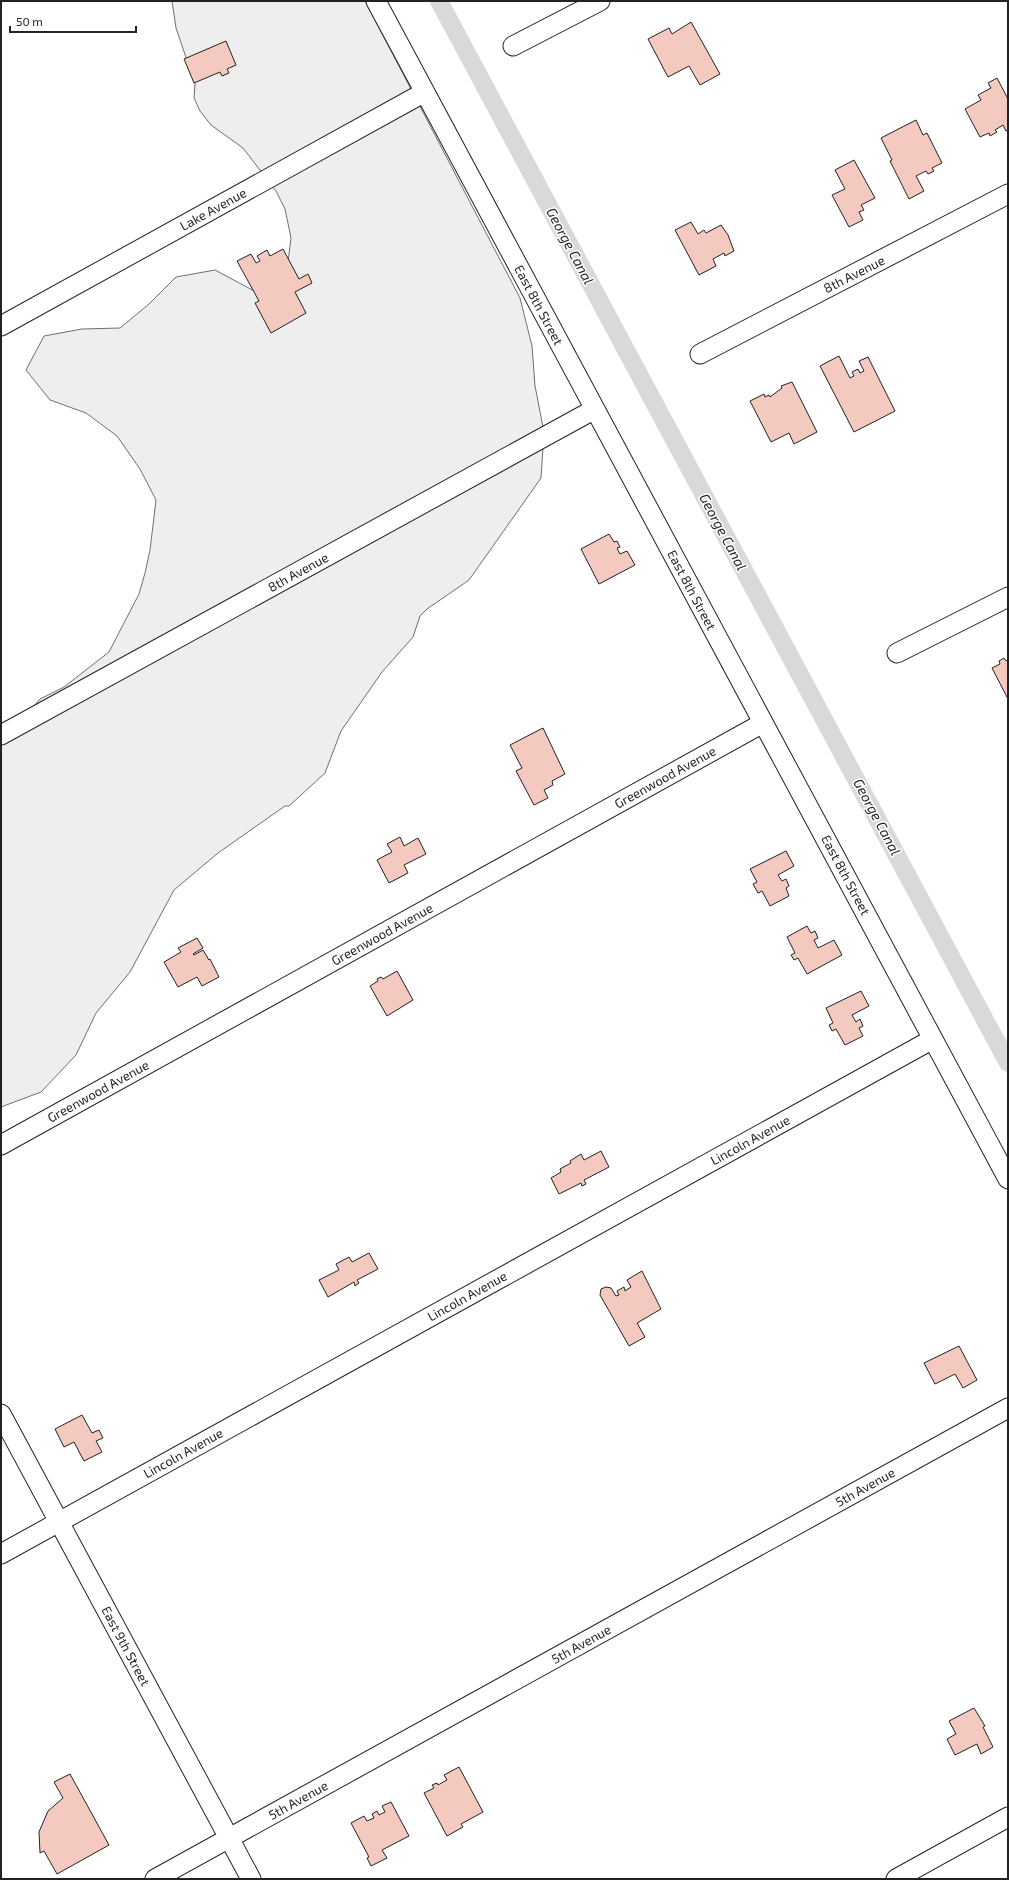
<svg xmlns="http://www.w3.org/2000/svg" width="1009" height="1880" viewBox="0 0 1009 1880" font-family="'Exo 2',sans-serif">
	<rect width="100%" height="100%" fill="#fff"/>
	<path fill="#eee" stroke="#6f6f6f" d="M 172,1 L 365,1 L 520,298 L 532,346 L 535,386 L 544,432 L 541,478 L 469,580 L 427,609 L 420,616 L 413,637 L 382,672 L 341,731 L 325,773 L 289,806 L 285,806 L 218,853 L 174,890 L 130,972 L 96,1013 L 76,1055 L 41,1092 L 1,1107 L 1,744 L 40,699 L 64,687 L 109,652 L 139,594 L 145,573 L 150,550 L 156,500 L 140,469 L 117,436 L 86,413 L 50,400 L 26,370 L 44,336 L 82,329 L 120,328 L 149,304 L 176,277 L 215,270 L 258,293 L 288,262 L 291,238 L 285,209 L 276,191 L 243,148 L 211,125 L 200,111 L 194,98 L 195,84 L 176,28 Z"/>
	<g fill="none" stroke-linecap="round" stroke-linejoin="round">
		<path stroke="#d9d9d9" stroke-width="18" d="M 439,1 L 1008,1063"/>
	</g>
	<path fill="#f3c9c0" stroke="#222" d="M 691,22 L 720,74 L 700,85 L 689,66 L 668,77 L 648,39 L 669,28 L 672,34 Z
		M 226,41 L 236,65 L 227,69 L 229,73 L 222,76 L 220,72 L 194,83 L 184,59 Z
		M 997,78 L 1008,99 L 1008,130 L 1006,131 L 1003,125 L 995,130 L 997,132 L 990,136 L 989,133 L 980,137 L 965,109 L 981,100 L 978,95 L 991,88 L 988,83 Z
		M 916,120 L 923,135 L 927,133 L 942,163 L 932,168 L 934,171 L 928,174 L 926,171 L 916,176 L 924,191 L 909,199 L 890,161 L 892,160 L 881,138 Z
		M 854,160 L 875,198 L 861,205 L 864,210 L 859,212 L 863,220 L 849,227 L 832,195 L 845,189 L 835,170 Z
		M 691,222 L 698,234 L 704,230 L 706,233 L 721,225 L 728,235 L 734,251 L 725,256 L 724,253 L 713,259 L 716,266 L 699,275 L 675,230 Z
		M 283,249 L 299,279 L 308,274 L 312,283 L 295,292 L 306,313 L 271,333 L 255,303 L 259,301 L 237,261 L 251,254 L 256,263 L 260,261 L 257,256 L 267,250 L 270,256 Z
		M 839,356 L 850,378 L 854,376 L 852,372 L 858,369 L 860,373 L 864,371 L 859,361 L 868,357 L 895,411 L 854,432 L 820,366 Z
		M 792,382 L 817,432 L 794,444 L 789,433 L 771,442 L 750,401 L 764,394 L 765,397 L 769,395 L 770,397 L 782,388 L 781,386 Z
		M 609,534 L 614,542 L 617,541 L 620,547 L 617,548 L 620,554 L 627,551 L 635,565 L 599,584 L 581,549 Z
		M 1004,658 L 1006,661 L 1008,660 L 1008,699 L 992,668 L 1000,664 L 999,661 Z
		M 543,728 L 565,774 L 552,781 L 553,785 L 544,790 L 548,798 L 534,805 L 516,771 L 522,768 L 510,745 Z
		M 400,837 L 404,846 L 418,838 L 426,854 L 404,865 L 408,873 L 389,883 L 377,860 L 392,852 L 387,844 Z
		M 786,851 L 794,866 L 778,875 L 782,881 L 786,879 L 789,886 L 786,888 L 789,896 L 770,906 L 762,891 L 758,893 L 753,884 L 757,882 L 750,869 Z
		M 807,926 L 811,933 L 815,931 L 818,938 L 814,940 L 818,948 L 834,940 L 842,955 L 807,974 L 798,958 L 794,960 L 791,955 L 795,953 L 787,937 Z
		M 197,938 L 203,948 L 193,954 L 194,955 L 203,950 L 209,960 L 210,959 L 219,977 L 202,986 L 197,977 L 178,987 L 164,962 L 181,952 L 178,948 Z
		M 397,971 L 413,1000 L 387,1016 L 370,986 L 378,981 L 377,979 L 381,977 L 383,979 Z
		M 861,991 L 869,1006 L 852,1015 L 856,1022 L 860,1019 L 863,1026 L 859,1028 L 863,1036 L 845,1045 L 836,1029 L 832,1031 L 829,1025 L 833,1023 L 826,1008 Z
		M 601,1151 L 609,1167 L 584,1180 L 586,1184 L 582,1186 L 581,1183 L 559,1194 L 551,1178 L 561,1172 L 560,1169 L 571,1163 L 570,1161 L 581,1154 L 584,1160 Z
		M 369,1253 L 378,1269 L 357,1280 L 359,1283 L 355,1286 L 354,1282 L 328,1297 L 319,1280 L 339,1270 L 336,1264 L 349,1257 L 352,1262 Z
		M 642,1271 L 661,1309 L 637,1323 L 645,1337 L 629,1346 L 600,1295 L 601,1289 L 606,1287 L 611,1288 L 616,1296 L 619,1295 L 617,1291 L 624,1287 L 625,1291 L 631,1287 L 627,1280 Z
		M 959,1346 L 977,1380 L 963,1388 L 955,1374 L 935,1384 L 924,1363 Z
		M 82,1415 L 92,1433 L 99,1430 L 103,1438 L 96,1441 L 102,1452 L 84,1461 L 74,1442 L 64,1447 L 55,1429 Z
		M 974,1708 L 985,1726 L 983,1727 L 993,1747 L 981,1754 L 977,1744 L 955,1755 L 947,1739 L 956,1734 L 949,1721 Z
		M 459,1767 L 483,1812 L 461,1824 L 463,1827 L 447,1836 L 424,1793 L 434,1788 L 432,1785 L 437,1783 L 438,1785 L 447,1780 L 444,1775 Z
		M 70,1774 L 109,1845 L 57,1874 L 44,1851 L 40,1853 L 39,1832 L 48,1811 L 63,1798 L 54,1782 Z
		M 391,1802 L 409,1836 L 382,1850 L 387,1858 L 371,1866 L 367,1858 L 369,1857 L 351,1823 L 364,1816 L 367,1821 L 374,1818 L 372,1814 L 377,1811 L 379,1815 L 385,1812 L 382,1806 Z"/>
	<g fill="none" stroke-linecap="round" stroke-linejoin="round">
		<defs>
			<path id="minor" d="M 376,1 L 1008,1179
				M 513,46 L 600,1
				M 1,326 L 425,92
				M 700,354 L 1008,194
				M 897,653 L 1008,597
				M 1,735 L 595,409
				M 1,1145 L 763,723
				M 1,1414 L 251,1879
				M 1,1554 L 933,1039
				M 155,1879 L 1008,1408
				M 896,1879 L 1008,1817"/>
		</defs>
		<use href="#minor" stroke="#222" stroke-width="21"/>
		<use href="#minor" stroke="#fff" stroke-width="19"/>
	</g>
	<g text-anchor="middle" stroke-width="3" stroke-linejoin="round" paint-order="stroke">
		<g font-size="13" fill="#222" stroke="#fff">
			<text transform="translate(213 209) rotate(-29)" y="5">Lake Avenue</text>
			<text transform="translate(854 274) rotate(-27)" y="5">8th Avenue</text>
			<text transform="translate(539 305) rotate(62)" y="5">East 8th Street</text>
			<text transform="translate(298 572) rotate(-29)" y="5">8th Avenue</text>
			<text transform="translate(692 590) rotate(62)" y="5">East 8th Street</text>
			<text transform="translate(665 777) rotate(-29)" y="5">Greenwood Avenue</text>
			<text transform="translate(846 875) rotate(62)" y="5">East 8th Street</text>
			<text transform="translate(382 934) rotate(-29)" y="5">Greenwood Avenue</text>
			<text transform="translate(98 1091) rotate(-29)" y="5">Greenwood Avenue</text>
			<text transform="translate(750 1140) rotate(-29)" y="5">Lincoln Avenue</text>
			<text transform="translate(467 1296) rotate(-29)" y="5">Lincoln Avenue</text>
			<text transform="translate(183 1453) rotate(-29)" y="5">Lincoln Avenue</text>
			<text transform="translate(865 1487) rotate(-29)" y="5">5th Avenue</text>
			<text transform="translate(581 1644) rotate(-29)" y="5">5th Avenue</text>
			<text transform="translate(126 1646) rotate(62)" y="5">East 9th Street</text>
			<text transform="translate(298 1800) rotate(-29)" y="5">5th Avenue</text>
		</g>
		<g font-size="14" font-style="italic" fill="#222" stroke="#fff">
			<text transform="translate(570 246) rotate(62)" y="5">George Canal</text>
			<text transform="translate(723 532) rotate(62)" y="5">George Canal</text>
			<text transform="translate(877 817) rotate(62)" y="5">George Canal</text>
		</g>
	</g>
	<rect width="1009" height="1880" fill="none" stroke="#222222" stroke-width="4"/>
	<path d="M10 26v6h126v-6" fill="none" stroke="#222222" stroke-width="2"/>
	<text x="16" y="26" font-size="12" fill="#222222" stroke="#ffffff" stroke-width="3" paint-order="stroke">50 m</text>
</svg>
